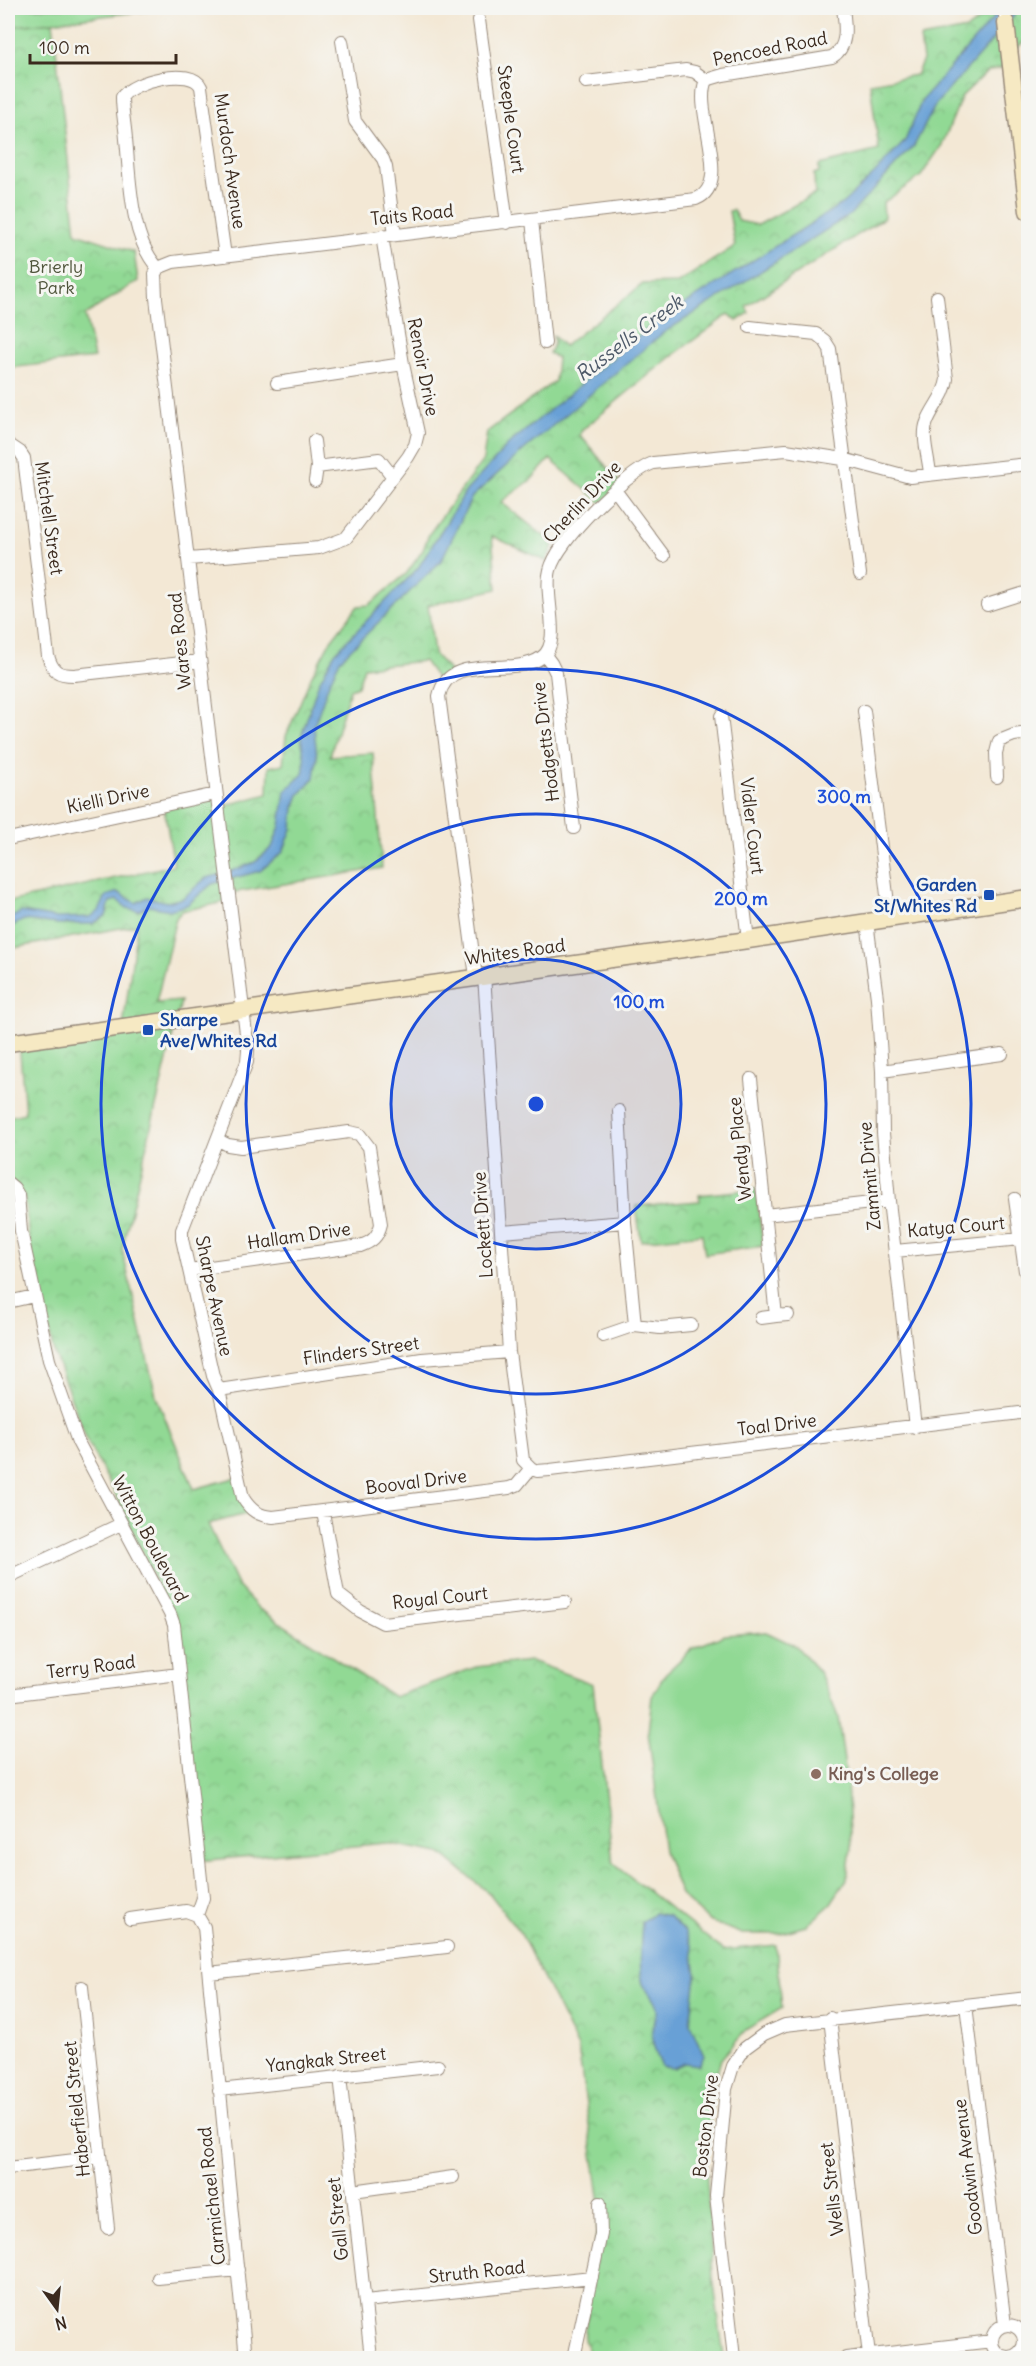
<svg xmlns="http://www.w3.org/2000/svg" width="1036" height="2366" viewBox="0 0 1036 2366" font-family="Delius,sans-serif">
	<defs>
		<pattern id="park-crowns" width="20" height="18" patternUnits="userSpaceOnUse" patternTransform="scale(1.5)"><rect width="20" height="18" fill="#91d994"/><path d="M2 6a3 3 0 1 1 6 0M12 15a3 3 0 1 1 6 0" fill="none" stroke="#7eba7f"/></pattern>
	</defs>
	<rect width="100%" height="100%" fill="#f6f6f2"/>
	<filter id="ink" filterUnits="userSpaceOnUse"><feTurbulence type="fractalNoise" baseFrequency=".0167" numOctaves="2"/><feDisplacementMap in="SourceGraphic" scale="12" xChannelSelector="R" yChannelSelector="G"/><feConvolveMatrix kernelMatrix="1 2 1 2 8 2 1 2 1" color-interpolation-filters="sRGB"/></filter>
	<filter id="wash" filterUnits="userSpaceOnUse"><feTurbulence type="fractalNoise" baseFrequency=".008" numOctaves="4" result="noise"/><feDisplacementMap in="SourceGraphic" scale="24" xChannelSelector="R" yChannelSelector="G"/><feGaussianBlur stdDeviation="1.35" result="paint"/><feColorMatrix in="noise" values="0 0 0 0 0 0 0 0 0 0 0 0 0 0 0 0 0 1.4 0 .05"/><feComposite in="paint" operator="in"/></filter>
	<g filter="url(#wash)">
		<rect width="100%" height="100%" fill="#f3e8d5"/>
		<path fill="#91d994" stroke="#668259" stroke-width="1.5" d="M 8,8 L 172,8 L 8,27 Z
			M 766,1632 L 796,1646 L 820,1673 L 838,1717 L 847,1783 L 851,1848 L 847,1879 L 829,1906 L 806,1926 L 778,1934 L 742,1934 L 709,1921 L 681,1895 L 664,1851 L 648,1732 L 652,1696 L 665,1674 L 693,1648 L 725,1635 Z"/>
		<path fill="url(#park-crowns)" stroke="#668259" stroke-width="1.5" d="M 996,8 L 1028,8 L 1028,38 L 1010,54 L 1011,65 L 987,72 L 962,96 L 942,145 L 921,176 L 883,203 L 884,218 L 746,306 L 749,313 L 737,321 L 729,314 L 668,359 L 582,430 L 580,435 L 621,484 L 601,503 L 550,459 L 531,480 L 501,502 L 554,544 L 546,561 L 492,536 L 497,589 L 428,605 L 434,654 L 452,674 L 442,686 L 424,661 L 364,667 L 358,686 L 350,689 L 330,756 L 373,753 L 382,868 L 230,893 L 231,901 L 182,911 L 176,918 L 156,1003 L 181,1001 L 122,1249 L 156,1396 L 194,1489 L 238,1477 L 254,1512 L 208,1524 L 237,1585 L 259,1609 L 394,1697 L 476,1667 L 531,1661 L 593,1684 L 613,1863 L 723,1950 L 776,1945 L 782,2008 L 747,2029 L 721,2059 L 713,2087 L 706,2163 L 713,2277 L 724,2358 L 587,2358 L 587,2345 L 584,2340 L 600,2203 L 578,2048 L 521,1934 L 490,1894 L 440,1853 L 386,1843 L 199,1861 L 172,1620 L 118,1499 L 88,1443 L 54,1353 L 30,1248 L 24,1196 L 18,1195 L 8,1183 L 8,1117 L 25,1113 L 19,1041 L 123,1027 L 137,925 L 8,949 L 8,902 L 174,865 L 164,808 L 217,797 L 219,807 L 268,794 L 269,767 L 283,764 L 286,736 L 311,677 L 330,642 L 358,606 L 369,605 L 407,573 L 423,550 L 429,534 L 483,460 L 487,432 L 555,381 L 557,358 L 549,353 L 554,343 L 553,336 L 564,346 L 643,284 L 678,283 L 735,246 L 729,211 L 733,210 L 739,221 L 758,225 L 815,194 L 814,174 L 819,172 L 819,165 L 879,150 L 870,83 L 916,75 L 923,60 L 920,38 L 967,29 Z
			M 53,22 L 76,233 L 134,252 L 138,281 L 85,315 L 94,358 L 9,368 L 8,361 L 8,27 Z
			M 756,1189 L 763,1246 L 705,1254 L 702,1234 L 641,1241 L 636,1206 L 700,1201 L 699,1195 Z"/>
		<path fill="#68a0d6" stroke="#52657a" stroke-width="1.5" d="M 1002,8 L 1021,8 L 936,104 L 914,146 L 850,215 L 663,333 L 524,450 L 472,497 L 441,561 L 340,660 L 329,683 L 314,726 L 317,758 L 314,778 L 299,795 L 294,808 L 292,829 L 283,852 L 260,871 L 212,884 L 187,905 L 170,910 L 148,906 L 138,911 L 127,908 L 117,900 L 110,902 L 106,916 L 92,924 L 57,924 L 24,920 L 8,928 L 8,919 L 22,912 L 58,918 L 90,917 L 99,911 L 106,896 L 118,892 L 136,903 L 147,897 L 167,902 L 183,898 L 206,878 L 227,873 L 255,862 L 272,847 L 280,826 L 285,791 L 303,774 L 305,761 L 301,737 L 318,684 L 335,653 L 418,568 L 466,491 L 510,443 L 655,323 L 843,203 L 874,174 L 905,141 L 922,100 Z
			M 654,1913 L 669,1916 L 684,1931 L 692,1947 L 696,1975 L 690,2024 L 704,2056 L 699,2065 L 684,2063 L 674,2068 L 662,2067 C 656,2054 650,2041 653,2026 C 654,2019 658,2016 657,2008 C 655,1999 647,1992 643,1984 C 638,1969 641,1938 642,1922 Z"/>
	</g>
	<g filter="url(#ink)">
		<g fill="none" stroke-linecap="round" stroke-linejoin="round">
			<defs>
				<path id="street" d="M 1004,8 L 1006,23
					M 479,20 L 507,223
					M 342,41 L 355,121 L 383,159 L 386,167 L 395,235
					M 706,80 L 723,75 L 832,57 C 849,47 845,25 843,8
					M 586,82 L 686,70 L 695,72 L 706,80
					M 532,220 L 545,343
					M 158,268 L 155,274 L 156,298 L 248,1050 L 247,1062 L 182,1230 L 182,1239 L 213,1376 L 219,1390 L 243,1498 C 251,1511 259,1516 273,1517 L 509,1488 L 517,1485 L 531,1468
					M 158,268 L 173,262 L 696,199 C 734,184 692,111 706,80
					M 158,268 C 130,238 130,178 126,139 C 125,125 122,111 122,97 C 132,81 192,66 201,87 L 225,256
					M 750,327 L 816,334 L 825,341 L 830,349 L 860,574
					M 277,383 L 403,364
					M 314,441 L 317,467 L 315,481
					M 8,447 L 11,446 L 20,452 L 24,458 L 48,656 C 53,672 58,675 74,675 L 200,661
					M 317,467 L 379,459 L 393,477
					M 930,474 C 929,459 921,436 927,422 C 933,406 945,396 947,379 L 937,297
					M 615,490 L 664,556
					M 189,559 L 319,548 L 346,538 L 408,457 L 415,445 L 418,433 L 403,364 L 382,236
					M 987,605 L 1028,592
					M 545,655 L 551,663 L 556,673 L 574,828
					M 864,711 L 890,919
					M 721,716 L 748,940
					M 997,777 L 996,753 L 999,741 L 1014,735 L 1028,733
					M 8,839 L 216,794
					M 867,922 L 877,998 L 882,1071 L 883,1133 L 889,1201 L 915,1427
					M 484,975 L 509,1352 L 523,1460 L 531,1468
					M 476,977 L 439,696 C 449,650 512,679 542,657 C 563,642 543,595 550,570 C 557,541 626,473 653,463 L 786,450 L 843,459 L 910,477 L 1028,464
					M 882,1071 L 1002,1054
					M 751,1079 L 776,1316 L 761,1318
					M 619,1111 L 625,1222
					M 8,1183 L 14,1188 L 18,1195 L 21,1231 L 49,1360 L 78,1442 L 170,1614 L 174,1625 L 203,1898 L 197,1915 L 204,1927 L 246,2358
					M 1015,1199 L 1025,1271
					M 765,1215 L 889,1201
					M 502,1232 L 625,1222 L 635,1325
					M 895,1251 L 1021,1239
					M 189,1270 L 360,1246 C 372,1242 378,1237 381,1224 L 369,1147 L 359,1134 L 349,1132 L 241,1147 L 228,1145 L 218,1140
					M 8,1302 L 34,1296
					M 776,1316 L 788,1315
					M 603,1336 L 635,1325 L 660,1328 L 691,1325
					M 219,1390 L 422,1359 L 509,1352
					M 531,1468 L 537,1471 L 550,1470 L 1028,1412
					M 323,1512 L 338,1594 L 360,1611 L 383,1623 L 565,1602
					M 8,1577 L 121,1524
					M 8,1695 L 179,1674
					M 130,1919 L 186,1911 L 197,1915
					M 209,1973 L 447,1947
					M 82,1987 L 108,2228
					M 966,2005 L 1005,2325
					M 830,2018 L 869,2356
					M 340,2076 L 371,2358
					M 219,2090 L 438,2066
					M 8,2168 L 100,2157
					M 353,2191 L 453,2177
					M 158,2278 L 238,2270
					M 365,2301 L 592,2277
					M992 2341a16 16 0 1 1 32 0a16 16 0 1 1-32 0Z
					M 574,2358 L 601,2234 L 600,2203
					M 734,2358 L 716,2196 L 726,2089 L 733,2066 L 745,2048 L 764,2034 L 785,2025 L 1028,1998
					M 846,2358 L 992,2341"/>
				<path id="secondary" d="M 1006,23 L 1028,211
					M 8,1043 L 748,940 L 1028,898"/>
			</defs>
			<use href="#street" stroke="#97897a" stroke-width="14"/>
			<use href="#secondary" stroke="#97897a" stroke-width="19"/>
			<use href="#street" stroke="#fff" stroke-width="12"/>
			<use href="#secondary" stroke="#f6e9c3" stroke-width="16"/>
		</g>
	</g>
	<circle cx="536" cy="1104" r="145" fill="#1d4ed8" fill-opacity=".12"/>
	<g fill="none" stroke="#1d4ed8" stroke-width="3">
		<circle cx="536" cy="1104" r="145"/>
		<circle cx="536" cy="1104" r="290"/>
		<circle cx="536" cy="1104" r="435"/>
	</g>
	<g fill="#1a4fb4" stroke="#f6f6f2" stroke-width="2">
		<rect x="983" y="889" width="12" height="12" rx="3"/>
		<rect x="142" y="1024" width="12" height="12" rx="3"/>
	</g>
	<circle fill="#8d6e63" stroke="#f6f6f2" stroke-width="2" cx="816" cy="1774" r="6"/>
	<g text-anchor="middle" stroke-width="6" stroke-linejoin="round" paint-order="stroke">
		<g font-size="18" fill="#3b2a1e" stroke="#f6f6f2">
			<text transform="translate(770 49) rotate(-11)" y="6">Pencoed Road</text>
			<text transform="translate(511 119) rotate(82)" y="6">Steeple Court</text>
			<text transform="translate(230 161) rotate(82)" y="6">Murdoch Avenue</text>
			<text transform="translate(412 215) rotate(-6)" y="6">Taits Road</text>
			<text transform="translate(423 367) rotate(79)" y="6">Renoir Drive</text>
			<text transform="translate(582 502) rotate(-47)" y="6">Cherlin Drive</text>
			<text transform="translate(49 518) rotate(82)" y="6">Mitchell Street</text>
			<text transform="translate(180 641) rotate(-96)" y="6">Wares Road</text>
			<text transform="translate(546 742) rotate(-97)" y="6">Hodgetts Drive</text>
			<text transform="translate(108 799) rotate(-12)" y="6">Kielli Drive</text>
			<text transform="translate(752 826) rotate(83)" y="6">Vidler Court</text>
			<text transform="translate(515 952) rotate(-8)" y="6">Whites Road</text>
			<text transform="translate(740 1149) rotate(-96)" y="6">Wendy Place</text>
			<text transform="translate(870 1176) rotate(-95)" y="6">Zammit Drive</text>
			<text transform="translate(483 1225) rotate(-94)" y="6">Lockett Drive</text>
			<text transform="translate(956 1227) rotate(-5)" y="6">Katya Court</text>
			<text transform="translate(299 1236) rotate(-8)" y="6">Hallam Drive</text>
			<text transform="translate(214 1296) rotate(78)" y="6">Sharpe Avenue</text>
			<text transform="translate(361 1351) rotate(-8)" y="6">Flinders Street</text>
			<text transform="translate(777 1425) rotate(-7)" y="6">Toal Drive</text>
			<text transform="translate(416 1482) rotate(-7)" y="6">Booval Drive</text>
			<text transform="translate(150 1539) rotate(62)" y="6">Witton Boulevard</text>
			<text transform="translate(440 1598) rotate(-6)" y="6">Royal Court</text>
			<text transform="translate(91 1667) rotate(-7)" y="6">Terry Road</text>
			<text transform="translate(326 2060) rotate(-6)" y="6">Yangkak Street</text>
			<text transform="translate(77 2109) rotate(-96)" y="6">Haberfield Street</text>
			<text transform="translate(706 2126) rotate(-83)" y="6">Boston Drive</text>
			<text transform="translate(968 2167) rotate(-97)" y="6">Goodwin Avenue</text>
			<text transform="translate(832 2189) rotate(-97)" y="6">Wells Street</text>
			<text transform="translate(212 2196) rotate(-96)" y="6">Carmichael Road</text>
			<text transform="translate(338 2219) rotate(-96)" y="6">Gall Street</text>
			<text transform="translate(477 2272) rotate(-6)" y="6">Struth Road</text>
		</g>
		<g font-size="18" fill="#50563c" stroke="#f6f6f2">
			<text x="56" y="273">Brierly<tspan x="56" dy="21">Park</tspan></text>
		</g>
		<g font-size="18" font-weight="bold" fill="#164399" stroke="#f6f6f2" text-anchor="end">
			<text x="977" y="891">Garden<tspan x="977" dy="21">St/Whites Rd</tspan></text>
			<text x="160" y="1026" text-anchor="start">Sharpe<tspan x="160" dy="21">Ave/Whites Rd</tspan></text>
		</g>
		<g font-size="18" font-weight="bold" fill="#785e54" stroke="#f6f6f2" text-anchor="start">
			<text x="828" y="1780">King's College</text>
		</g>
		<g font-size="20" font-style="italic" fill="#4d5968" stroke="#f6f6f2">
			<text transform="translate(629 338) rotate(-37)" y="7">Russells Creek</text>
		</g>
	</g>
	<circle cx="536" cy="1104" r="9" fill="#1d4ed8" stroke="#f6f6f2" stroke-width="3"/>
	<g font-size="18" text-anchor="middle" font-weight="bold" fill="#1d4ed8" stroke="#f6f6f2" stroke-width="6" stroke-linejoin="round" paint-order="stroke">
		<text x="844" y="803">300 m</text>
		<text x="741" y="905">200 m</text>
		<text x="639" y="1008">100 m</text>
	</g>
	<rect width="1036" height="2366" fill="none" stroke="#f6f6f2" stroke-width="30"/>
	<g transform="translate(57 2309) rotate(165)" stroke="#f6f6f2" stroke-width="4.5" paint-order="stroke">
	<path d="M0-4.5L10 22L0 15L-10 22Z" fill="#3b2a1e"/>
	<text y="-9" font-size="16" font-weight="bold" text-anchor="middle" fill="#3b2a1e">N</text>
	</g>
	<path d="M30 54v9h146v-9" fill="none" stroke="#3b2a1e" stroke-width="3"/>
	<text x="39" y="54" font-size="18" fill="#3b2a1e" stroke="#f6f6f2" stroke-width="4.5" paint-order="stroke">100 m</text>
</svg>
